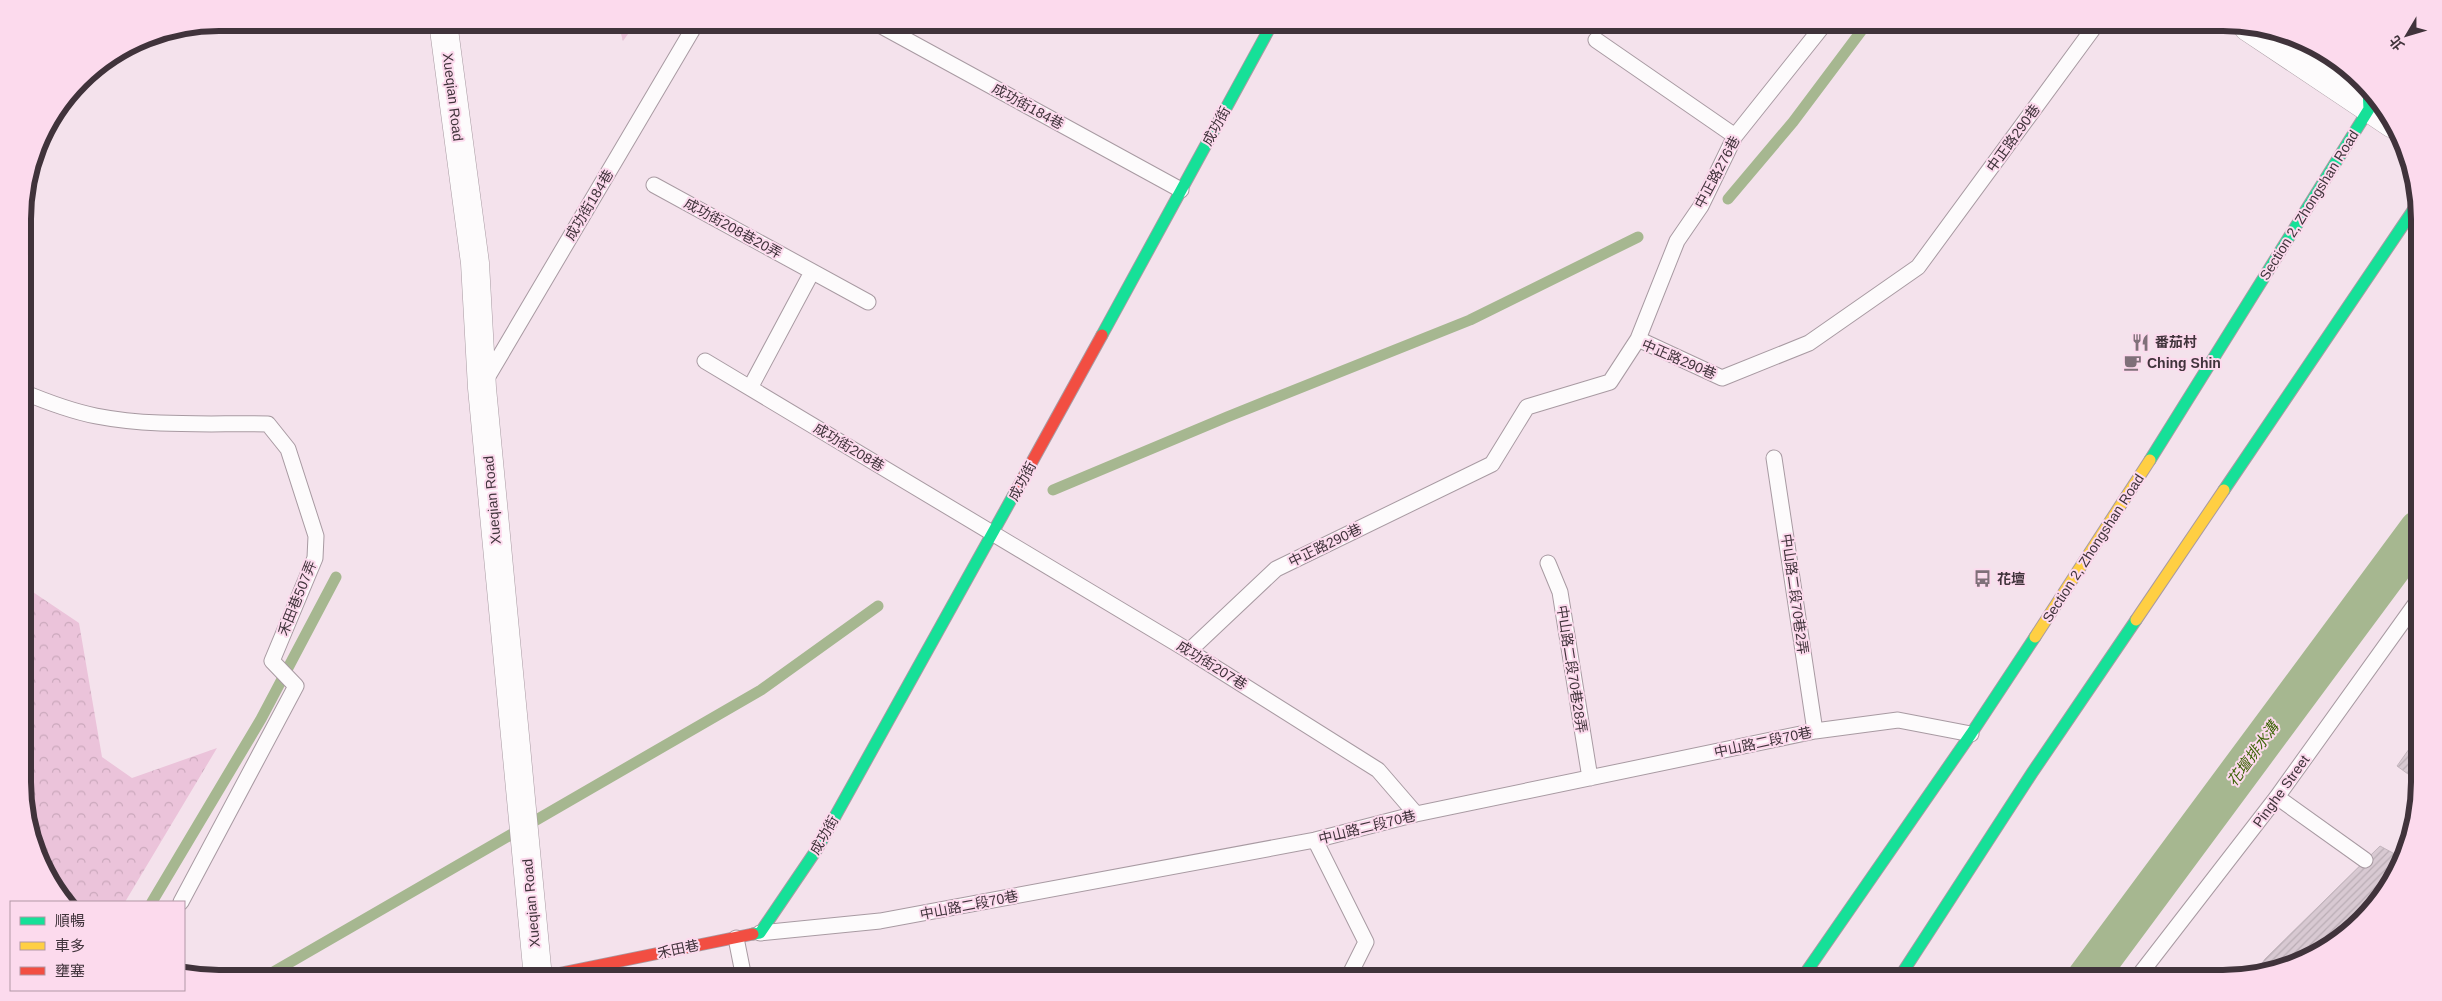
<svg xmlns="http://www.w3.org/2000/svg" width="2442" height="1001" viewBox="0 0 2442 1001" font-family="Arial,'Noto Sans TC',sans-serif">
	<defs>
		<pattern id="forest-crowns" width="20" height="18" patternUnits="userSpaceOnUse" patternTransform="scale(1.25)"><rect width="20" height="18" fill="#ebc3da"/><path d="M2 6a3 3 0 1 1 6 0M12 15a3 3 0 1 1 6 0" fill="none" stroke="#cba8bc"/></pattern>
		<pattern id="building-hatch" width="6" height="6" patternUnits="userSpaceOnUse" patternTransform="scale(1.25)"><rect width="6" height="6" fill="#d8c9d2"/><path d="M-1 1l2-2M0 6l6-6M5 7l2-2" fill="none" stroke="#baadb5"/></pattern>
	</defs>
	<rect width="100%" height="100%" fill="#f4e2ec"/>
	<path fill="url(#forest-crowns)" d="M 618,23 L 636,23 L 623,41 Z
		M 24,586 L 79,623 L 102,757 L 132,778 L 217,748 L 125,902 L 64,902 L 38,857 L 24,808 Z"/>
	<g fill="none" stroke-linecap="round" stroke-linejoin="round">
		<path stroke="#a6b790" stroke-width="11" d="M 1728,199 L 1793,122 L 1868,22
			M 1053,490 L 1227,417 L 1470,320 L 1638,237
			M 152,902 L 261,719 L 336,577
			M 263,978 L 761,690 L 878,606"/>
		<path stroke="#a6b790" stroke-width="40" d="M 2087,978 L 2419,530"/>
	</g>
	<path fill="url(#building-hatch)" stroke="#c3b5bd" d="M 2419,735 L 2419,782 L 2397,766 Z
		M 2380,846 L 2404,859 L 2379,901 L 2342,938 L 2286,968 L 2255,974 L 2265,959 Z"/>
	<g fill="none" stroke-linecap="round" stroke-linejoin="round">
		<defs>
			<path id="lane" d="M 874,22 L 1181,190
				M 1596,40 L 1735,136
				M 654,185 L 868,302
				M 1638,339 L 1722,378 L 1809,343 L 1918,267 L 2098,22
				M 705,361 L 1189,651 L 1378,770 L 1416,814
				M 484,383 L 697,22
				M 750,388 L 812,272
				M 23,392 C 47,402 71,411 96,416 C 152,427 211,423 268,424 L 288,449 L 316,536 L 315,558 L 272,661 L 296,686 L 181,902
				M 1774,458 L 1815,731
				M 1548,563 L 1560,592 L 1590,778
				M 1189,651 L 1276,569 L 1492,464 L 1527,407 L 1610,382 L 1638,339 L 1677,241 L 1701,206 L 1735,136 L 1826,22
				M 2277,797 L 2365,860
				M 1315,840 L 1366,942 L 1348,978
				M 760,933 L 880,921 L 1315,840 L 1416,814 L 1815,731 L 1898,720 L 1971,734
				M 736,938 L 744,978
				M 2137,978 L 2277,797 L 2419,599"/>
			<path id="street" d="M 443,22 L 475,263 L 482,388 L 538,978
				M 2248,27 L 2393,124"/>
			<path id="fast" d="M 1102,335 L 1273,22
				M 2150,460 L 2369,109 L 2368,89
				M 2224,490 L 2418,203
				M 753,934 L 760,933 L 817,849 L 1017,489
				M 1802,978 L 1971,734 L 2035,637
				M 1899,978 L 2032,773 L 2136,620"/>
			<path id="slow" d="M 2136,620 L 2224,490
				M 2035,637 L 2150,460"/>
			<path id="jam" d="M 1017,489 L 1102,335
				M 537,978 L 753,934"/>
		</defs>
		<use href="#lane" stroke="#a89aa2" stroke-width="17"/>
		<use href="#street" stroke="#a89aa2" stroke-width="29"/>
		<use href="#fast" stroke="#a89aa2" stroke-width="13"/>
		<use href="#slow" stroke="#a89aa2" stroke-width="13"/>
		<use href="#jam" stroke="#a89aa2" stroke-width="13"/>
		<use href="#lane" stroke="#fdfbfc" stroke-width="15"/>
		<use href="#street" stroke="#fdfbfc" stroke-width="28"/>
		<use href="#fast" stroke="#16e098" stroke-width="11"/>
		<use href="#slow" stroke="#ffcf43" stroke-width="11"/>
		<use href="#jam" stroke="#f24e42" stroke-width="11"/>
	</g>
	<defs>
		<symbol id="restaurant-bare" viewBox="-9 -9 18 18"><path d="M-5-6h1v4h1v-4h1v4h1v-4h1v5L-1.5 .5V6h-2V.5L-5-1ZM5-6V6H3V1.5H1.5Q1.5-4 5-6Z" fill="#7f7079" stroke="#fcdaed" stroke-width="2.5" paint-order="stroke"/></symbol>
		<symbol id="cafe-bare" viewBox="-9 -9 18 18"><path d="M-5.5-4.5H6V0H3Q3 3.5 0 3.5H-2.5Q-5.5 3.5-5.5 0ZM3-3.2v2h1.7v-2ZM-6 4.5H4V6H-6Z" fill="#7f7079" stroke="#fcdaed" stroke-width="2.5" paint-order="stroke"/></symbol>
		<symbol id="bus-bare" viewBox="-9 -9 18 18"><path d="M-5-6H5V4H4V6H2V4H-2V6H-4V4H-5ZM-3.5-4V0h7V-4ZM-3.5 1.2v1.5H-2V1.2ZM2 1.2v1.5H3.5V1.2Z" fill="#7f7079" stroke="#fcdaed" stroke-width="2.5" paint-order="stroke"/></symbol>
	</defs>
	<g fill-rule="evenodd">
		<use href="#restaurant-bare" x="2128" y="330" width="25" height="25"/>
		<use href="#cafe-bare" x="2120" y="350" width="25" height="25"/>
		<use href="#bus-bare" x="1970" y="566" width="25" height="25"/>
	</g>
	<g text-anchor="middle" stroke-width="4" stroke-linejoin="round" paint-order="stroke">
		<g font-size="14" fill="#40333b" stroke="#fcdaed">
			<text transform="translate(453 97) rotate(83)" y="5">Xueqian Road</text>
			<text transform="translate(1028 106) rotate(29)" y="5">成功街184巷</text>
			<text transform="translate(1216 126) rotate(-61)" y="5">成功街</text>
			<text transform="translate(2013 138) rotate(-54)" y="5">中正路290巷</text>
			<text transform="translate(1717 172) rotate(-62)" y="5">中正路276巷</text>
			<text transform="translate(589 205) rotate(-59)" y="5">成功街184巷</text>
			<text transform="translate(2309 205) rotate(-58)" y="5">Section 2, Zhongshan Road</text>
			<text transform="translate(733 228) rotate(29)" y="5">成功街208巷20弄</text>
			<text transform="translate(1679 359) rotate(23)" y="5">中正路290巷</text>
			<text transform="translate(849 447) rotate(31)" y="5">成功街208巷</text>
			<text transform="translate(1022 481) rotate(-62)" y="5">成功街</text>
			<text transform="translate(492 500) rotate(-95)" y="5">Xueqian Road</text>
			<text transform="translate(1325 545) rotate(-26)" y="5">中正路290巷</text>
			<text transform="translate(2093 548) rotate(-57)" y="5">Section 2, Zhongshan Road</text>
			<text transform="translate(1795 594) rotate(82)" y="5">中山路二段70巷2弄</text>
			<text transform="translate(297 598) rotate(-68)" y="5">禾田巷507弄</text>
			<text transform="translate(1212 665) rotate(32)" y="5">成功街207巷</text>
			<text transform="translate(1572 669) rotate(81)" y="5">中山路二段70巷28弄</text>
			<text transform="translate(1763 742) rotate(-12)" y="5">中山路二段70巷</text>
			<text transform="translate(2281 791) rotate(-54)" y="5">Pinghe Street</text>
			<text transform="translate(1367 827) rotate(-14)" y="5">中山路二段70巷</text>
			<text transform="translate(824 835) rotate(-60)" y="5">成功街</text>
			<text transform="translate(531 903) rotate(-95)" y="5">Xueqian Road</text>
			<text transform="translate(969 905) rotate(-11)" y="5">中山路二段70巷</text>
			<text transform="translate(678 949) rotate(-12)" y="5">禾田巷</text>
		</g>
		<g font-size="14" font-weight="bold" fill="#40333b" stroke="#fcdaed" text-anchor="start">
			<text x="2155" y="347">番茄村</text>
			<text x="2147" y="368">Ching Shin</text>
			<text x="1997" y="584">花壇</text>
		</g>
		<g font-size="15" font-style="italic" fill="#3d6407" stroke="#fcdaed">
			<text transform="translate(2253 754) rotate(-54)" y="5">花壇排水溝</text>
		</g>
	</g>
	<path d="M0 0H2442V1001H0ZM219 31H2223A188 188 0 0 1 2411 219V782A188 188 0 0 1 2223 970H219A188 188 0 0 1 31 782V219A188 188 0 0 1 219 31Z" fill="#fcdaed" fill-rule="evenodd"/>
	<path fill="none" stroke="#40333b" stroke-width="6" d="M219 31H2223A188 188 0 0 1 2411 219V782A188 188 0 0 1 2223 970H219A188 188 0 0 1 31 782V219A188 188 0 0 1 219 31Z"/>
	<rect x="10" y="901" width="175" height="90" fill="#fcdaed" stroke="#b197a6"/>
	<rect x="20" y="917" width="25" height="8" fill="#16e098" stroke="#b197a6"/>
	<text x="55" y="926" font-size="15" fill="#40333b">順暢</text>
	<rect x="20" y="942" width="25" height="8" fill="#ffcf43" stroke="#b197a6"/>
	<text x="55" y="951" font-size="15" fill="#40333b">車多</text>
	<rect x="20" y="967" width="25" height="8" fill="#f24e42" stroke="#b197a6"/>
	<text x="55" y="976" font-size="15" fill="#40333b">壅塞</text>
	<g transform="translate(2407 35) rotate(232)" stroke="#fcdaed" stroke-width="4" paint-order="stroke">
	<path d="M0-4L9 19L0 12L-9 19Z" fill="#40333b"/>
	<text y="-8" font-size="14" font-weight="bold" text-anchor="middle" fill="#40333b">北</text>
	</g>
</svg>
